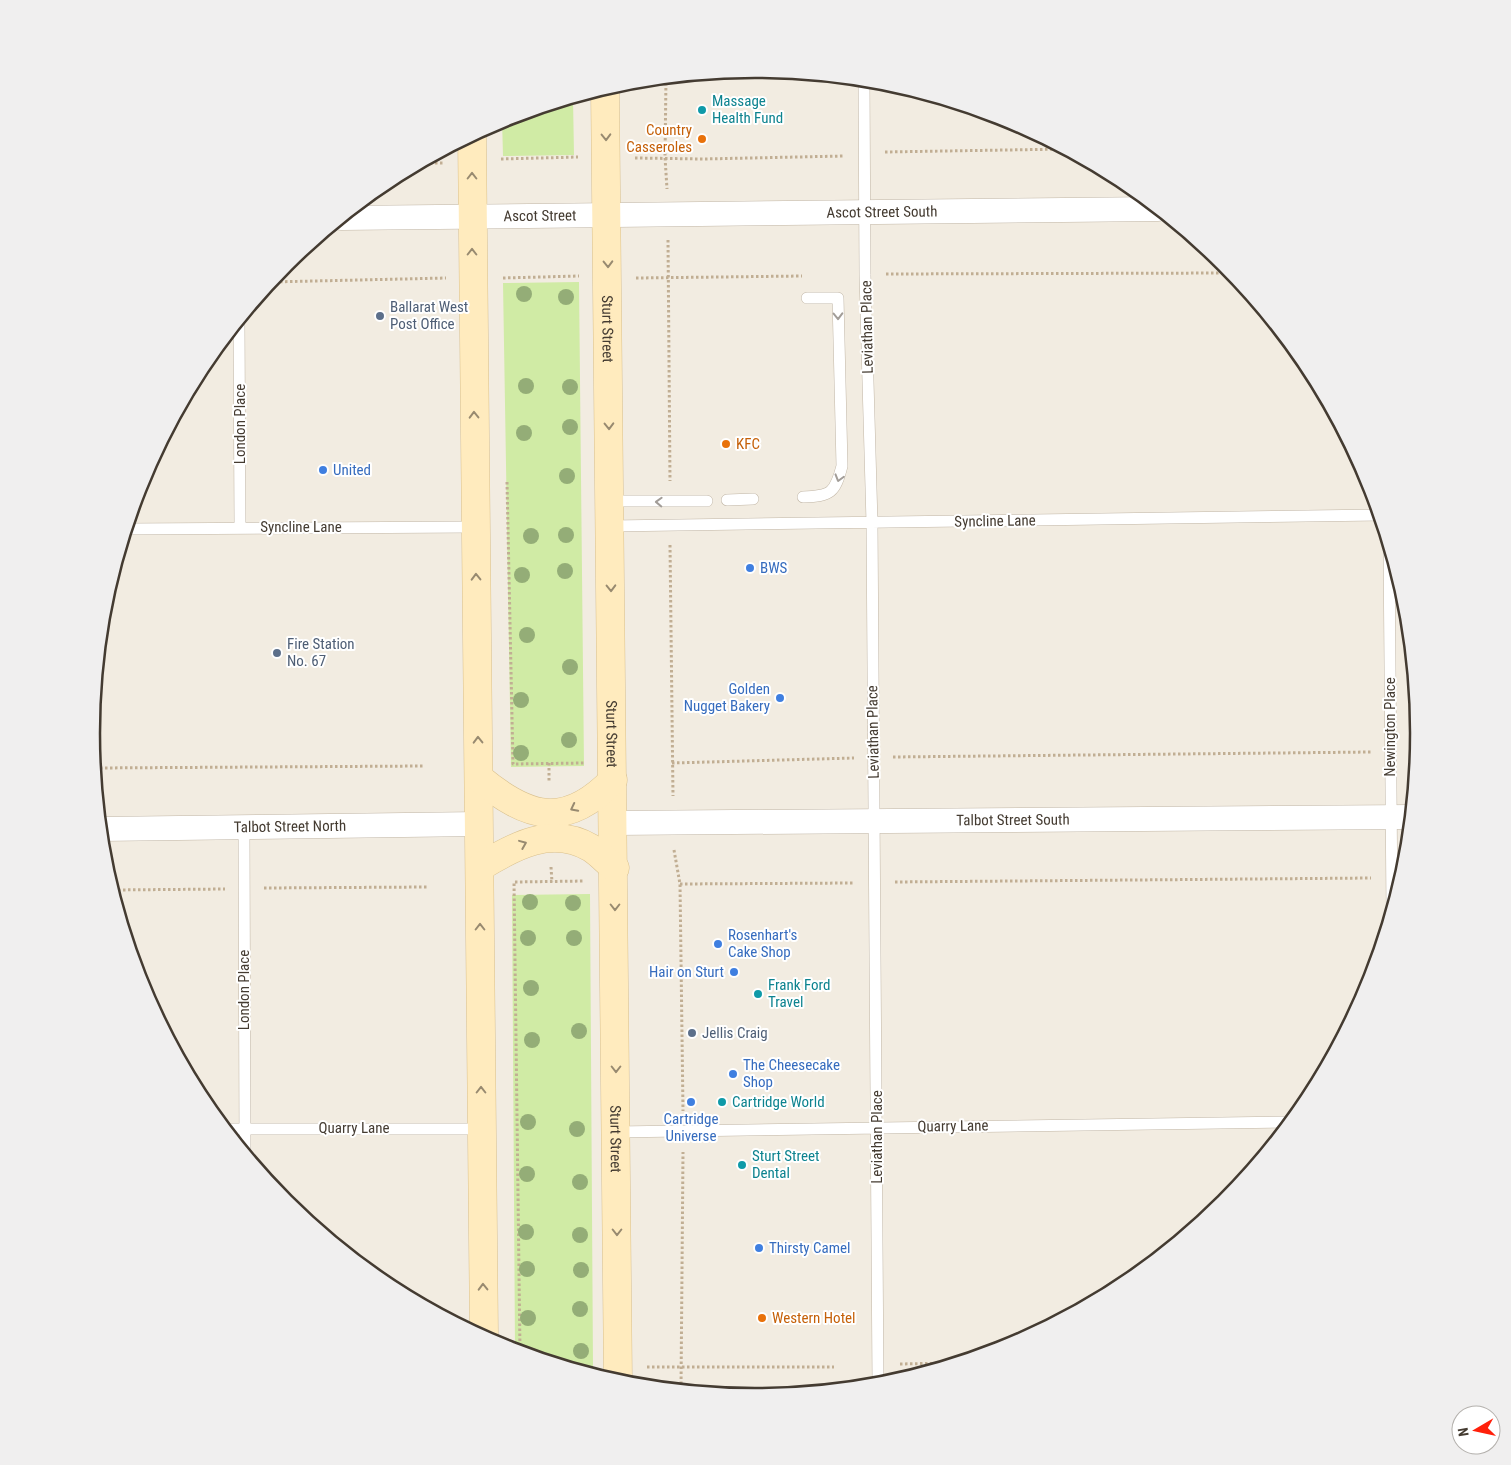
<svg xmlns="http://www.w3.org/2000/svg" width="1511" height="1465" viewBox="0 0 1511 1465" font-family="'Roboto Condensed',sans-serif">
	<rect width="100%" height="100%" fill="#f2ece1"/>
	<path fill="#d0eba5" d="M 573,98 L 574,155 L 503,156 L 502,119 Z
		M 579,282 L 584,766 L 511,767 L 503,283 Z
		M 590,894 L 593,1367 L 573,1367 L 515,1350 L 512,895 Z"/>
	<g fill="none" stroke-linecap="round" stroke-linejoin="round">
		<defs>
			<path id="lane" d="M 864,79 L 865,275 L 872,523 L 878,1384
				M 239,320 L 240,527
				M 803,497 C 831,496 835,493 842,466 L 838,298 L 807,298
				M 727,500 L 753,499
				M 610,501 L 707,501
				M 611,526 L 1380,515
				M 127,529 L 475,527
				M 1389,544 L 1392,911
				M 244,827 L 245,1152
				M 226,1129 L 482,1129
				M 616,1132 L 1290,1122"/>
			<g id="street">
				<path id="s1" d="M 341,218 L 1158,209"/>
				<path id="s2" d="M 614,823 L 1411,817"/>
				<path id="s3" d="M 101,829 L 479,824"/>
			</g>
			<g id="secondary">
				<path id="s4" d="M 605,88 L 618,1381"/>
				<path d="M 472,135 L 484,1336"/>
				<path d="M 479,778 C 527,818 565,830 613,780"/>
				<path d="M 480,867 C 514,846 552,825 591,848 C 599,853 607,862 615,868"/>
			</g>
		</defs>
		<use href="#lane" stroke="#c1b6a6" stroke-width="12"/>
		<use href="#street" stroke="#c1b6a6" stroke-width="25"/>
		<use href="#secondary" stroke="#d9c08e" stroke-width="29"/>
		<path stroke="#c1ae93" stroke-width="3" stroke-dasharray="2.5 2.5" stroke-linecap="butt" d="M 666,78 L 665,157 L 667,189
			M 885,152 L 1065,149
			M 635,158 L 703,159 L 844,156
			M 501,159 L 578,157
			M 420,163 L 443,163
			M 668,240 L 670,481
			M 886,274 L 1233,273
			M 503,278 L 579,276
			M 636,278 L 802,276
			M 270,282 L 446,278
			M 507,482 L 513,764 L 584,763
			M 670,545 L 673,796
			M 1410,752 L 1417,752
			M 893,757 L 1372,752
			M 549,763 L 549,783
			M 672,763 L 854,758
			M 95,768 L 423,766
			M 674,850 L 680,884 L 683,1111
			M 551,867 L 552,882
			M 895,882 L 1371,878
			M 680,884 L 854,883
			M 264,888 L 427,887
			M 113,890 L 225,889
			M 520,1351 L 514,882 L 584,881
			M 900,1364 L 953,1363
			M 647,1367 L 834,1367
			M 681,1389 L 683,1152"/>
		<use href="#lane" stroke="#fff" stroke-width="11"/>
		<use href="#street" stroke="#fff" stroke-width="24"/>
		<use href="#secondary" stroke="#ffebbe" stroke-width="28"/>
	</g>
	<g fill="#94ad77">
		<circle cx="524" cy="294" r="8"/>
		<circle cx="566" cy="297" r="8"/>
		<circle cx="526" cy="386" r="8"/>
		<circle cx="570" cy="387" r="8"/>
		<circle cx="570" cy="427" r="8"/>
		<circle cx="524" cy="433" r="8"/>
		<circle cx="567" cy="476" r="8"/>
		<circle cx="566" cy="535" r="8"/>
		<circle cx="531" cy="536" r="8"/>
		<circle cx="565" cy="571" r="8"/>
		<circle cx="522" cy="575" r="8"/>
		<circle cx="527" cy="635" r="8"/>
		<circle cx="570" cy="667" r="8"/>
		<circle cx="521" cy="700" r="8"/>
		<circle cx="569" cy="740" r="8"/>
		<circle cx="521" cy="753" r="8"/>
		<circle cx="530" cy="902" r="8"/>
		<circle cx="573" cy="903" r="8"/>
		<circle cx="528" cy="938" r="8"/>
		<circle cx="574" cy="938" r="8"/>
		<circle cx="531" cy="988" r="8"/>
		<circle cx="579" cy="1031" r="8"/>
		<circle cx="532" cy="1040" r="8"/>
		<circle cx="528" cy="1122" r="8"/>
		<circle cx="577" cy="1129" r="8"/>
		<circle cx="527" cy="1174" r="8"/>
		<circle cx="580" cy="1182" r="8"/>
		<circle cx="526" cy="1232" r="8"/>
		<circle cx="580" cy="1235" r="8"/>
		<circle cx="527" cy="1269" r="8"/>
		<circle cx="581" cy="1270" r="8"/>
		<circle cx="580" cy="1309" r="8"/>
		<circle cx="528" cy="1318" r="8"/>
		<circle cx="581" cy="1351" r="8"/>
	</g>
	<defs><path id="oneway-chevron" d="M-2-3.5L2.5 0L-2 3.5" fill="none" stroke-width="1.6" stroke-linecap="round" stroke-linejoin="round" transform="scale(1.25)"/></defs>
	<g stroke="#988a70">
		<use href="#oneway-chevron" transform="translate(606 137) rotate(89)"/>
		<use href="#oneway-chevron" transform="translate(472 176) rotate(-90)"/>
		<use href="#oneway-chevron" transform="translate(472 252) rotate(-90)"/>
		<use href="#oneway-chevron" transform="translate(608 264) rotate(89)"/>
		<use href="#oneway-chevron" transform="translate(474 415) rotate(-91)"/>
		<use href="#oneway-chevron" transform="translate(609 426) rotate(89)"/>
		<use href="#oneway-chevron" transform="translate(476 577) rotate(-91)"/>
		<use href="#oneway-chevron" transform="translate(611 588) rotate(89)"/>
		<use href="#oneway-chevron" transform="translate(478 740) rotate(-91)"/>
		<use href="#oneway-chevron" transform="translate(574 808) rotate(153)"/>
		<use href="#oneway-chevron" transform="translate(523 844) rotate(-22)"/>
		<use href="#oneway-chevron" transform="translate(615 907) rotate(90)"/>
		<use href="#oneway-chevron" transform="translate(480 927) rotate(-90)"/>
		<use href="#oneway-chevron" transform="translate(616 1069) rotate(90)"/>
		<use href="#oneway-chevron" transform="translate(481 1090) rotate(-90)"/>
		<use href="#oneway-chevron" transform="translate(617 1232) rotate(90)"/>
		<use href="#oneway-chevron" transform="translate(483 1287) rotate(-91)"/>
	</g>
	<g stroke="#a29d98">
		<use href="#oneway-chevron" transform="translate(838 316) rotate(89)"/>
		<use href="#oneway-chevron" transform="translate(839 478) rotate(106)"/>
		<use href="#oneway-chevron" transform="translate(659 502) rotate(-178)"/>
	</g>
	<g fill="#0f9aa8" stroke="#fff" stroke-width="2">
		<circle cx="702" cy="110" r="5"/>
		<circle cx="758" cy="994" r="5"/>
		<circle cx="722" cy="1102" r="5"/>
		<circle cx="742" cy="1165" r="5"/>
	</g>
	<g fill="#e8710a" stroke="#fff" stroke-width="2">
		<circle cx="702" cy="139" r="5"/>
		<circle cx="726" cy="444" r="5"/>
		<circle cx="762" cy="1318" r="5"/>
	</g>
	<g fill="#5c6f8a" stroke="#fff" stroke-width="2">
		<circle cx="380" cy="316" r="5"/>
		<circle cx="277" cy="653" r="5"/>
		<circle cx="692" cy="1033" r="5"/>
	</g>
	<g fill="#3f7fe0" stroke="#fff" stroke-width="2">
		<circle cx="323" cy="470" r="5"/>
		<circle cx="750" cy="568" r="5"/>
		<circle cx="780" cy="698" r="5"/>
		<circle cx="718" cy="944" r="5"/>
		<circle cx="734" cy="972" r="5"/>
		<circle cx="733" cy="1074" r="5"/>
		<circle cx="691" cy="1102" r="5"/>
		<circle cx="759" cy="1248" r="5"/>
	</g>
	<g text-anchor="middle" stroke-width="4" stroke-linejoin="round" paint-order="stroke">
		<g font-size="15" fill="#0d838f" stroke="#fff" text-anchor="start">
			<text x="712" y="106">Massage<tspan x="712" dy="17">Health Fund</tspan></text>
			<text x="768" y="990">Frank Ford<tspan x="768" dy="17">Travel</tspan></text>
			<text x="732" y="1107">Cartridge World</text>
			<text x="752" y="1161">Sturt Street<tspan x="752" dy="17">Dental</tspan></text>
		</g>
		<g font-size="15" fill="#c56008" stroke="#fff" text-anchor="start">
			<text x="692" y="135" text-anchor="end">Country<tspan x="692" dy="17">Casseroles</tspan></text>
			<text x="736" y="449">KFC</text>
			<text x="772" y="1323">Western Hotel</text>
		</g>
		<g font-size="15" fill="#443b31" stroke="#fff">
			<text dy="5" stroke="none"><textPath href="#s1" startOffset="541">Ascot Street South</textPath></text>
			<text dy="5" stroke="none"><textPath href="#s1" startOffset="199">Ascot Street</textPath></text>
			<text transform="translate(867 327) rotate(-91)" y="5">Leviathan Place</text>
			<text dy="5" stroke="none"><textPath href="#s4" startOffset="241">Sturt Street</textPath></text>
			<text transform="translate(240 424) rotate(-90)" y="5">London Place</text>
			<text transform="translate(995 521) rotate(-1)" y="5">Syncline Lane</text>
			<text x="301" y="532">Syncline Lane</text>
			<text transform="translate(1390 727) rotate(-90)" y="5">Newington Place</text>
			<text transform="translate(873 732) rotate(-91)" y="5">Leviathan Place</text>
			<text dy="5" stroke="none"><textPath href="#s4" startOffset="646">Sturt Street</textPath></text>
			<text dy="5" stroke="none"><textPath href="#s2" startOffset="399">Talbot Street South</textPath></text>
			<text dy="5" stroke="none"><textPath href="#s3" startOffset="189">Talbot Street North</textPath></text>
			<text transform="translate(244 990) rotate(-90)" y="5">London Place</text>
			<text transform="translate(953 1126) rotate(-1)" y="5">Quarry Lane</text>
			<text x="354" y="1133">Quarry Lane</text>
			<text transform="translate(877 1137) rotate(-90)" y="5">Leviathan Place</text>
			<text dy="5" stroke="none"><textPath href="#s4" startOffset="1051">Sturt Street</textPath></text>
		</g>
		<g font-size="15" fill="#4e5e75" stroke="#fff" text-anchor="start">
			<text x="390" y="312">Ballarat West<tspan x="390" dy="17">Post Office</tspan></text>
			<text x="287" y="649">Fire Station<tspan x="287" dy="17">No. 67</tspan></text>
			<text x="702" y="1038">Jellis Craig</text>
		</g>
		<g font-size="15" fill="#366cbe" stroke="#fff" text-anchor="start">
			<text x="333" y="475">United</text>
			<text x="760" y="573">BWS</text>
			<text x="770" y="694" text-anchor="end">Golden<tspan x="770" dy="17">Nugget Bakery</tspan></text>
			<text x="728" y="940">Rosenhart's<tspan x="728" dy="17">Cake Shop</tspan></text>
			<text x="724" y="977" text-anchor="end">Hair on Sturt</text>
			<text x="743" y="1070">The Cheesecake<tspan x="743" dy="17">Shop</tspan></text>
			<text x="691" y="1124" text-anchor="middle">Cartridge<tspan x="691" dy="17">Universe</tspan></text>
			<text x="769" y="1253">Thirsty Camel</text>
		</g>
	</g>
	<path d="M0 0H1511V1465H0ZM100 733a655 655 0 1 1 1310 0a655 655 0 1 1-1310 0Z" fill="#f0efef" fill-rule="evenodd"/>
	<path fill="none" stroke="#443b31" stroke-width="2.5" d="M100 733a655 655 0 1 1 1310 0a655 655 0 1 1-1310 0Z"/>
	<g transform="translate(1476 1430) rotate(261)"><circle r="24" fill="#ffffff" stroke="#b4b1ad"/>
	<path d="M0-4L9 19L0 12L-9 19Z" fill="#ff200b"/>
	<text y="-8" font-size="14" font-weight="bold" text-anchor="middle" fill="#443b31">N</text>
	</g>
</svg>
